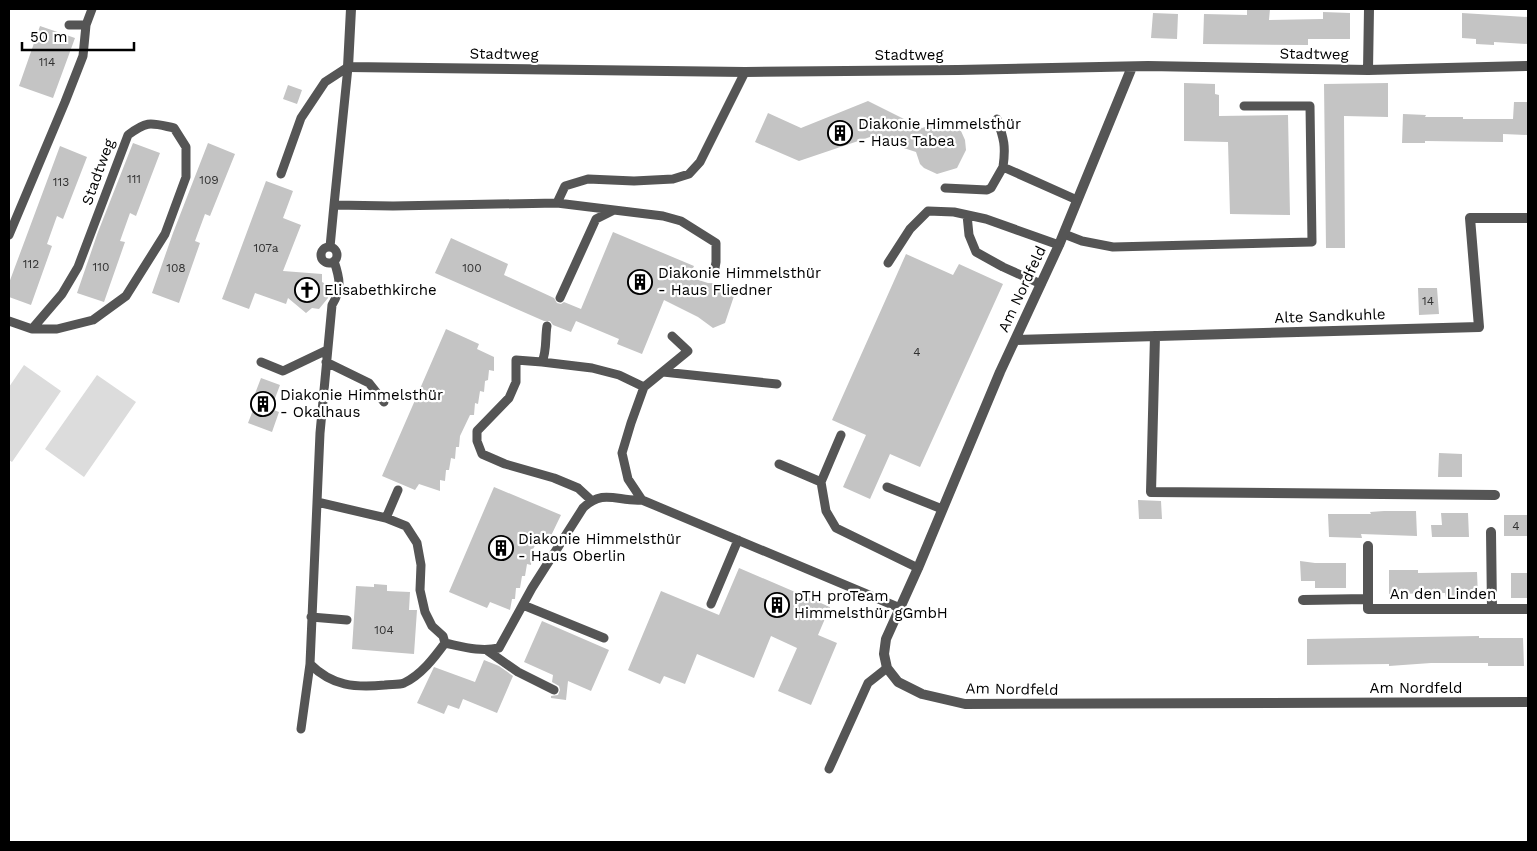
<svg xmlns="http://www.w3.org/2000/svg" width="1537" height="851" viewBox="0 0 1537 851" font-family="'Work Sans',sans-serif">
	<rect width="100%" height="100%" fill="#fff"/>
	<path fill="#dcdcdc" d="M 24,365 L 61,391 L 12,462 L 9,460 L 9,387 Z
		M 97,375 L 136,402 L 84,477 L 45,449 Z"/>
	<path fill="#c4c4c4" d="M 1247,9 L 1270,9 L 1269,20 L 1323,19 L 1323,12 L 1350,13 L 1350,39 L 1308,39 L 1308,45 L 1203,44 L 1204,14 L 1247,15 Z
		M 1153,13 L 1178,14 L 1177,39 L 1151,38 Z
		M 1462,13 L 1528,17 L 1528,44 L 1494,42 L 1494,45 L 1476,44 L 1476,39 L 1462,38 Z
		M 40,26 L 75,38 L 53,98 L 19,86 Z
		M 1184,83 L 1215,84 L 1215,94 L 1219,95 L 1219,116 L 1288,115 L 1290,215 L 1230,214 L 1228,142 L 1184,141 Z
		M 1388,83 L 1388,117 L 1344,116 L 1345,248 L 1326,248 L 1324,84 Z
		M 288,85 L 302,90 L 297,104 L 283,99 Z
		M 868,101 L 922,128 L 943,121 L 961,131 L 965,140 L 966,150 L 957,168 L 937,174 L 924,168 L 920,164 L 916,152 L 870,137 L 799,161 L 755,142 L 768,113 L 801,128 Z
		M 1514,102 L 1528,102 L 1528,135 L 1503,134 L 1503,142 L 1425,141 L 1425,143 L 1402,143 L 1403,114 L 1426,115 L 1425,117 L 1463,117 L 1463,119 L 1513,119 Z
		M 133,143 L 160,153 L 136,216 L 130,213 L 120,241 L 125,242 L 104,302 L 77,293 L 98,232 Z
		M 208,143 L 235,154 L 210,216 L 205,214 L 195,241 L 200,243 L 179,303 L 152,293 L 173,233 Z
		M 60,146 L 87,157 L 63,219 L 57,216 L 47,244 L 52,246 L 31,305 L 9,297 L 9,283 Z
		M 266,181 L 293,191 L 283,218 L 301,225 L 283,271 L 322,274 L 322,282 L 328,285 L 328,298 L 319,309 L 312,308 L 306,313 L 288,298 L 286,304 L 255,293 L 249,309 L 222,299 Z
		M 613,232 L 694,266 L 689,277 L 708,283 L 728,284 L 734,296 L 725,323 L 713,328 L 698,317 L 664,300 L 642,354 L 617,344 L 619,339 L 576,321 L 571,332 L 553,325 L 550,321 L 544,321 L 435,273 L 451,238 L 508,264 L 504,275 L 554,298 L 557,303 L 561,304 L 564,302 L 581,309 Z
		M 906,254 L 953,275 L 959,264 L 1003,284 L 920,467 L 890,454 L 870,499 L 843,487 L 866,435 L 832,420 Z
		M 1418,288 L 1437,288 L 1439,314 L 1419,315 Z
		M 446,329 L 479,344 L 477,349 L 494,357 L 494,371 L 489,370 L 488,380 L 485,381 L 484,392 L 480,391 L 478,404 L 475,403 L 474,415 L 470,415 L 460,436 L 459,447 L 456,447 L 455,459 L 451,458 L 449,470 L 446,470 L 445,481 L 440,480 L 440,491 L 419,484 L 415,490 L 382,476 Z
		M 261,378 L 280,385 L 271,409 L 279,412 L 272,432 L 248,423 L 255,405 L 251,404 Z
		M 1439,453 L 1462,454 L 1462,477 L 1438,477 Z
		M 494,487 L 561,515 L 547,544 L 538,540 L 532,551 L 531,565 L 527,564 L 525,576 L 522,576 L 520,588 L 516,588 L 515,599 L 512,599 L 510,610 L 490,602 L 487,608 L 449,592 Z
		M 1138,500 L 1161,501 L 1162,519 L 1139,519 Z
		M 1384,511 L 1416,511 L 1417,536 L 1361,534 L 1362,538 L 1329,537 L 1328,514 L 1371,514 L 1370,512 Z
		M 1441,513 L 1468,513 L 1469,537 L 1432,537 L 1431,525 L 1442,525 Z
		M 1504,515 L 1528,515 L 1528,536 L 1504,536 Z
		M 1300,561 L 1315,563 L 1346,563 L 1346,588 L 1315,588 L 1315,581 L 1301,581 Z
		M 739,568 L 830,607 L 818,635 L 837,643 L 811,705 L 778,691 L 797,648 L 771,636 L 754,678 L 697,654 L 685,684 L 664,676 L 660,684 L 628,670 L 661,591 L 719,615 Z
		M 1389,570 L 1418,570 L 1418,573 L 1477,572 L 1478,597 L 1446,598 L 1445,593 L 1389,594 Z
		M 1511,573 L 1528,573 L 1528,598 L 1511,598 Z
		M 374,584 L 387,585 L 387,591 L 410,592 L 409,610 L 417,610 L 414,654 L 352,649 L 356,586 L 374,587 Z
		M 542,621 L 609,650 L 591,691 L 568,681 L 566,700 L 551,698 L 551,696 L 558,695 L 560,690 L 559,686 L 552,682 L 553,675 L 524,662 Z
		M 1479,636 L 1479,638 L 1523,638 L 1524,666 L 1488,666 L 1488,663 L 1431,663 L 1389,666 L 1389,664 L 1307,665 L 1307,639 Z
		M 484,660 L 499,666 L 513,676 L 497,713 L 463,699 L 459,709 L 448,705 L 444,714 L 417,703 L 434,667 L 475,682 Z"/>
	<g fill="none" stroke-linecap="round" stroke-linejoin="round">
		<path stroke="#555" stroke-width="9" d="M 69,25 L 86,25
			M 997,119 C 1004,139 1006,146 1003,167
			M 281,174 L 301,118 L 325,82 L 348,67 L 334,205 L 393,206 L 557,203 L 614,210
			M 945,188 L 987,190 L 991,188 L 1003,167 L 1077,200
			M 557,203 L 565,186 L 588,179 L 634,181 L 673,179 L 689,174 L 700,162 L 745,72
			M 967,215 L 969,235 L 976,252 L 1003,267 L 1041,284
			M 1064,234 L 1082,241 L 1113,247 L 1312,242 L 1310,106 L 1244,106
			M 9,235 L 65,102 L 83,56 L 86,25 L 92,9
			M 330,247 L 334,205
			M321 255a8 8 0 1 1 16 0a8 8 0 1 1-16 0Z
			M 888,263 L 910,229 L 928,211 L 954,212 L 986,219 L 1059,245
			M 560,298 L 596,219 L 614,210 L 663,216 L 681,221 L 716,243 L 716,262 L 714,274
			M 9,321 L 32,329 L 57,329 L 93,320 L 126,296 L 165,234 L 186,177 L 186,147 L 174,128 C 151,123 148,120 128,135 L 78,267 L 62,294 L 32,329
			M 547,326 C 545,337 547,351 542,362 L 516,360 L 516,382 L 509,398 L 477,431 L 477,441 L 482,454 L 505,464 L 554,478 L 578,488 L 591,500
			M 672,336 L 688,351 L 644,387 L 631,423 L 622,453 L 628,479 L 642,500 L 900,608
			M 261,362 L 283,371 L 327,350
			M 326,362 L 369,383 L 384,402
			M 542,362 L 592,368 L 619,375 L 644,387
			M 663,372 L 777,384
			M 779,464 L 821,482 L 841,435
			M 821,482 L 826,511 L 836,528 L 918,568
			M 887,487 L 942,509
			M 317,502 L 386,518 L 406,526 L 417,543 L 421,565 L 420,590 L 425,612 L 432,626 L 443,636 L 445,643 C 434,658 421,675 404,683 C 399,685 390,684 385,685 C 355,688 332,686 310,664 L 320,433 L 332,305 C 342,288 340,279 334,261
			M 386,518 L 398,490
			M 711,604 L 738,540
			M 523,605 L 604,638
			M 311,617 L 347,620
			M 445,643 C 464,647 480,652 499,648 L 532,588 L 583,508 C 603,488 618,502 642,500
			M 488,651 L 518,672 L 554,690
			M 301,729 L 310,664
			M 829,769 L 868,683 L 887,668"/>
		<path stroke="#555" stroke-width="10" d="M 351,9 L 348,67 L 745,72 L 958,70 L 1148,66 L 1368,70 L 1528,66
			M 1132,67 L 1059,245 L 1000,372 L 918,568 L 886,639 L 884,654 L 887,668 L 898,682 L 922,694 L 965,704 L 1528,702
			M 1368,70 L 1369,9
			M 1155,336 L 1151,492 L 1495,495
			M 1015,340 L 1479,327 L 1470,218 L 1528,218
			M 1491,532 L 1492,609
			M 1368,546 L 1368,609 L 1528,609
			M 1303,600 L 1368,599"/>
	</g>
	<defs>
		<symbol id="building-ring" viewBox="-11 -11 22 22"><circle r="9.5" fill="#fff" stroke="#000" stroke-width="1.5"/><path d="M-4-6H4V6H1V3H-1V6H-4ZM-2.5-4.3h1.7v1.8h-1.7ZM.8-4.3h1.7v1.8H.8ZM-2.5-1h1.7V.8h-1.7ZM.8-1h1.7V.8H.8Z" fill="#000"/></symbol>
		<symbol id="church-ring" viewBox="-11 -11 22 22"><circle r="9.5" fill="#fff" stroke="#000" stroke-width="1.5"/><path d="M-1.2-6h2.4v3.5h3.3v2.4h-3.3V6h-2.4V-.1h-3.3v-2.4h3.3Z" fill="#000"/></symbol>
	</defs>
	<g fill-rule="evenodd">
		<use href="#building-ring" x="826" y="119" width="28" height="28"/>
		<use href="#building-ring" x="626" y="268" width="28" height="28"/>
		<use href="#church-ring" x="293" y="276" width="28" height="28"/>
		<use href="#building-ring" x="249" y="390" width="28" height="28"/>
		<use href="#building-ring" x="487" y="534" width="28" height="28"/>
		<use href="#building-ring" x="763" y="591" width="28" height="28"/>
	</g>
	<g text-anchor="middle" stroke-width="4.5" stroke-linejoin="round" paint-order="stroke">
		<g font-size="12" fill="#313131">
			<text x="47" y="66">114</text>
			<text x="134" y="183">111</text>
			<text x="209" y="184">109</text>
			<text x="61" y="186">113</text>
			<text x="266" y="252">107a</text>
			<text x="31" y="268">112</text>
			<text x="101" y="271">110</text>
			<text x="176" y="272">108</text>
			<text x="472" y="272">100</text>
			<text x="1428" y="305">14</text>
			<text x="917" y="356">4</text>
			<text x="1516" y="530">4</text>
			<text x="384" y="634">104</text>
		</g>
		<g font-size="15" fill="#000" stroke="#fff">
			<text transform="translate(504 54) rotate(1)" y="5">Stadtweg</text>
			<text transform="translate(1314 54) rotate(1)" y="5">Stadtweg</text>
			<text x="909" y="60">Stadtweg</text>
			<text transform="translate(98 172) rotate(-70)" y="5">Stadtweg</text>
			<text transform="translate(1022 289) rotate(-65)" y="5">Am Nordfeld</text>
			<text transform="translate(1330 316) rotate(-2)" y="5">Alte Sandkuhle</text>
			<text x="1443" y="599">An den Linden</text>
			<text x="1416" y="693">Am Nordfeld</text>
			<text transform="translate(1012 689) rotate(1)" y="5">Am Nordfeld</text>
		</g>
		<g font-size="15" fill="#000" stroke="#fff" text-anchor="start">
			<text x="858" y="129">Diakonie Himmelsthür<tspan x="858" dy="17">- Haus Tabea</tspan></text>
			<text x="658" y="278">Diakonie Himmelsthür<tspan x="658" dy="17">- Haus Fliedner</tspan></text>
			<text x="324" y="295">Elisabethkirche</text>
			<text x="280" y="400">Diakonie Himmelsthür<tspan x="280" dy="17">- Okalhaus</tspan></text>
			<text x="518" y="544">Diakonie Himmelsthür<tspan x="518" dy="17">- Haus Oberlin</tspan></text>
			<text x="794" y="601">pTH proTeam<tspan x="794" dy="17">Himmelsthür gGmbH</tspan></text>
		</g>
	</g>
	<rect width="1537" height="851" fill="none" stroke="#000000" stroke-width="20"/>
	<path d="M22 42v8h112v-8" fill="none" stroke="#000000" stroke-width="2.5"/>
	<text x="30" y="42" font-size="15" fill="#000000" stroke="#ffffff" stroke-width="4" paint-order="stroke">50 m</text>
</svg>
